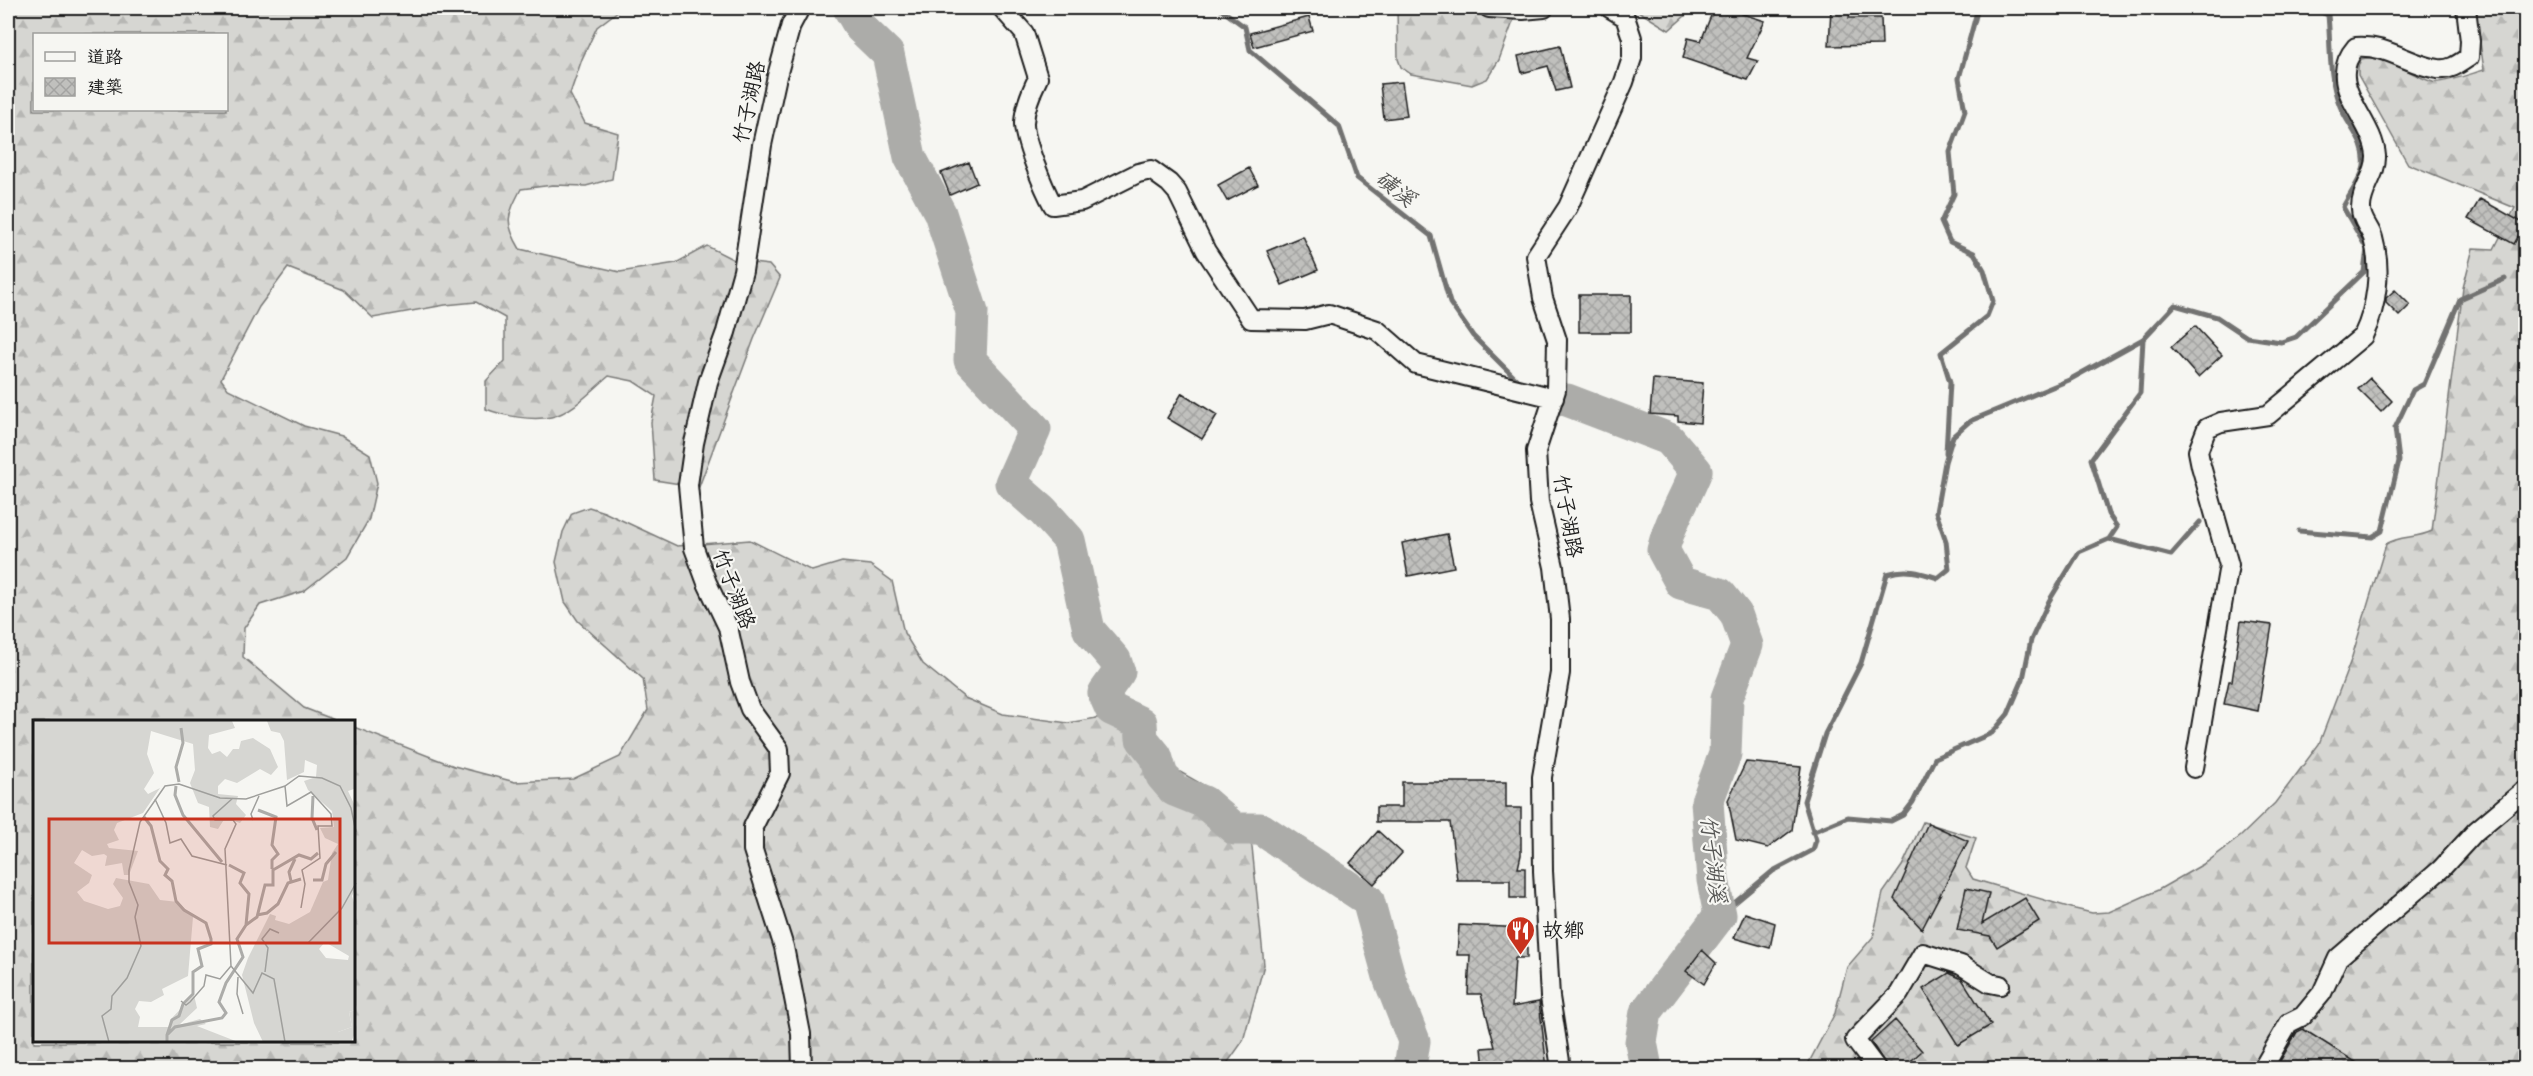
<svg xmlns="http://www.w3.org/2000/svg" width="2533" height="1076" viewBox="0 0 2533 1076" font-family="Pangolin,'LXGW WenKai TC',sans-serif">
	<defs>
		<pattern id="forest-firs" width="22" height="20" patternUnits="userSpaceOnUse" patternTransform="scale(1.5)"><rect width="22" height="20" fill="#d6d6d2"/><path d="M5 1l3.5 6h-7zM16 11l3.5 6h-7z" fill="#b7b7b4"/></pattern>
		<pattern id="building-cross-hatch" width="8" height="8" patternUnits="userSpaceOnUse" patternTransform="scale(1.5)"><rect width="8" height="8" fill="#c0c0bd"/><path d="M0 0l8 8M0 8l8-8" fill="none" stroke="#a4a4a2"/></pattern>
	</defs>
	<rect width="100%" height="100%" fill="#f6f6f2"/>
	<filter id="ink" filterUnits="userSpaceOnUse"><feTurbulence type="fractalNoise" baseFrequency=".0167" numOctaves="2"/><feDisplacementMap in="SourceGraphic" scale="12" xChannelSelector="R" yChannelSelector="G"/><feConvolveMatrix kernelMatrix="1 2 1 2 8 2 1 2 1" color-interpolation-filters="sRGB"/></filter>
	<g filter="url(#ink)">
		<path fill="url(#forest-firs)" stroke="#797977" stroke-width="1.5" fill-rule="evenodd" d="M 8,8 L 693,8 L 673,14 L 622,8 L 597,27 L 582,59 L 570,94 L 585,123 L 618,133 L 612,179 L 586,186 L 553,185 L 521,189 C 507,216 504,222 520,249 L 620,272 L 676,263 L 707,246 L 736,261 L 769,265 L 780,278 L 754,339 L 699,487 L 655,480 L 651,422 L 656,396 L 633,381 L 609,376 C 592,390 573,412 551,417 C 532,421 504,416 486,409 L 486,381 L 505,361 L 505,318 L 476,302 L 445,305 L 373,318 L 344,290 L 288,268 L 259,307 L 221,379 L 228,389 L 304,426 L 341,436 L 370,454 L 377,483 L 369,519 L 347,557 L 304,591 L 260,605 L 244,628 L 243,657 L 304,708 L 340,722 L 34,722 L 34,1042 L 354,1042 L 354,727 L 454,766 L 515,782 L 573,779 L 620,757 L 648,710 L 643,679 L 578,621 L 565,602 L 556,562 L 563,532 L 572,513 L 589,507 L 604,512 L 677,546 L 750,540 L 812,571 L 842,562 L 870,565 L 892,581 L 904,633 L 923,664 L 965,698 L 1003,714 L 1068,723 L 1102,717 L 1127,723 L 1180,772 L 1214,791 L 1241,818 L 1252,847 L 1264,965 L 1243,1041 L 1228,1062 L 1226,1068 L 8,1068 ZM 34,34 L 226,34 L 226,110 L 34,110 Z
			M 1397,8 L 1518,8 L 1499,60 L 1487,79 L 1472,85 L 1411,74 L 1401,67 L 1398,59 Z
			M 1633,8 L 1694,8 L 1669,30 Z
			M 2475,8 L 2525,8 L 2525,1068 L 2405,1068 L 2399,1066 L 2395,1068 L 1806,1068 L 1835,1013 L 1847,967 L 1873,937 L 1883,893 L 1902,866 L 1923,822 L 1976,838 L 1966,868 L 1973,879 L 2075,909 L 2092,913 L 2109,912 L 2158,890 L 2207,862 L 2241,836 L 2275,803 L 2319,744 L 2351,660 L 2386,544 C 2400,535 2416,539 2432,531 L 2463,288 L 2473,248 L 2494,249 L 2515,208 L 2408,164 L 2358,75 L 2358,67 L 2361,59 C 2387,53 2409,75 2433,82 C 2443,84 2473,73 2484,70 Z"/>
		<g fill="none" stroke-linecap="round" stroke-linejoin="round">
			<path stroke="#727271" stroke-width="5" d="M 1219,8 L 1245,27 L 1250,50 L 1339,126 L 1357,178 L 1431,236 L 1450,303 L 1473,336 L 1517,380
				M 1946,453 L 1950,382 L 1941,353 L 1987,316 L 1993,301 L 1984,270 L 1974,253 L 1950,242 L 1941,222 L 1954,194 L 1950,152 L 1965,111 L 1959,78 L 1978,8
				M 2299,531 L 2372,537 L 2382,531 L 2399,461 L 2395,428 L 2413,390 L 2424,384 L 2460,299 L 2505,279
				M 2109,539 L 2117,527 L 2108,514 L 2091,459 L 2140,393 L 2143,339
				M 1812,832 L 1848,817 L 1891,821 L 1903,815 L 1913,802 L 1935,758 L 1992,733 L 2008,714 L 2023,679 L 2031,640 L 2049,601 L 2079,552 L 2109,539 L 2171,555 L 2200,522
				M 1720,915 L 1773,871 L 1813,850 L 1816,840 L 1804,801 L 1825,734 L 1861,663 L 1887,574 C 1906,568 1919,572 1938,578 L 1949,569 L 1946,541 L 1936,512 L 1945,462 L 1953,436 L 1970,421 L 2069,380 L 2143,339 L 2175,305 L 2217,317 L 2247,337 L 2281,342 L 2296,337 L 2364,272 L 2367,249 L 2343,207 C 2348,197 2363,176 2364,166 C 2367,143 2348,126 2340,106 C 2328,78 2331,45 2328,15 L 2312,8"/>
			<path stroke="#acaca9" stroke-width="33" d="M 849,8 L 860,27 L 888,54 L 910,157 L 940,213 L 972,312 L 970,360 L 1035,429 L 1011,483 L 1043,511 L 1069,540 L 1089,630 L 1115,660 L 1119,672 L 1104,693 L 1111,709 L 1141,723 L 1142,739 L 1156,756 L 1162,776 L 1174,790 L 1204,802 L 1235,829 L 1261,829 L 1368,900 L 1390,980 L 1414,1041 L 1410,1068
				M 1567,400 L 1669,439 L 1696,471 C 1685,499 1670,521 1663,550 L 1681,583 L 1720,594 L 1736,614 L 1747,645 L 1727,698 L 1725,754 L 1707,802 L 1713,880 L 1720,915 L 1646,1012 L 1641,1042 L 1646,1068"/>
		</g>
		<path fill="url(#building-cross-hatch)" stroke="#1c1c1c" stroke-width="1.5" d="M 1714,8 L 1724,8 L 1765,21 L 1747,58 L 1758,61 L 1748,80 L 1683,58 L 1688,38 L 1701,41 Z
			M 1831,8 L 1850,8 L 1849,18 L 1881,18 L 1882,45 L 1829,46 Z
			M 1309,17 L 1313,31 L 1254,47 L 1250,33 Z
			M 1560,46 L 1570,88 L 1556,91 L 1548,66 L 1522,73 L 1518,56 Z
			M 1402,82 L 1407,116 L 1384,119 L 1380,84 Z
			M 969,162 L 977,183 L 950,195 L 941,173 Z
			M 1249,168 L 1258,185 L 1227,201 L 1218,185 Z
			M 2480,199 L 2525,224 L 2514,244 L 2468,219 Z
			M 1303,236 L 1318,270 L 1282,285 L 1267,251 Z
			M 2395,290 L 2410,305 L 2399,316 L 2386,303 L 2386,298 Z
			M 1579,295 L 1631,295 L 1631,332 L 1579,332 Z
			M 2195,326 L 2222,355 L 2198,377 L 2171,347 Z
			M 2370,378 L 2392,401 L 2381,412 L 2358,389 Z
			M 1653,379 L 1703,383 L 1700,423 L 1678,421 L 1678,416 L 1650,414 Z
			M 1182,393 L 1217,415 L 1202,439 L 1167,418 Z
			M 1447,534 L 1454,567 L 1408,576 L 1402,543 Z
			M 2241,621 L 2272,625 L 2258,711 L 2224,704 L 2229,681 L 2232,681 Z
			M 1746,762 L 1801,767 L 1792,830 L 1768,848 L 1736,840 L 1728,800 Z
			M 1402,782 L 1506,782 L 1506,808 L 1521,808 L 1521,855 L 1518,868 L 1525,868 L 1525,898 L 1510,898 L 1510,880 L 1457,880 L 1450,822 L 1376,822 L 1376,807 L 1402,807 Z
			M 1928,823 L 1968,841 L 1922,929 L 1894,899 Z
			M 1378,831 L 1402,853 L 1374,884 L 1350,863 Z
			M 1966,888 L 1989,893 L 1982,924 L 2025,898 L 2039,921 L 1997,947 L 1990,936 L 1957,930 Z
			M 1745,913 L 1775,923 L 1770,948 L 1734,938 Z
			M 1459,925 L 1527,928 L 1527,958 L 1515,958 L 1512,1007 L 1539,1002 L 1547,1068 L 1484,1068 L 1482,1048 L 1495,1047 L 1481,994 L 1468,994 L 1470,955 L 1457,955 Z
			M 1702,950 L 1716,963 L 1704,984 L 1686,971 Z
			M 1949,973 L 1962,979 L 1991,1025 L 1958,1045 L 1923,989 Z
			M 1895,1020 L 1922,1051 L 1903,1068 L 1888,1068 L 1871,1042 Z
			M 2303,1029 L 2365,1068 L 2276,1068 L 2297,1032 Z"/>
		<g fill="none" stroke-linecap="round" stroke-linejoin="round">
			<defs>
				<path id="minor" d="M 800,8 L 791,25 L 777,76 L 762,145 L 743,271 L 726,332 L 708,382 L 694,443 L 688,485 L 694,548 L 707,583 L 728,627 L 740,682 L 750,709 L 779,749 L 780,773 L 753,827 L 753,850 L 784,947 L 801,1034 L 802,1068
					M 1002,8 L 1024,33 L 1038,78 C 1031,92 1025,106 1024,122 C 1023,139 1044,189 1053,205 L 1082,201 L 1138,173 L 1151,170 L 1169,183 L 1177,192 L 1206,251 L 1251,319 L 1305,320 L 1329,314 L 1377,330 L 1416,364 L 1554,398
					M 1489,8 L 1523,10 L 1544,8
					M 2194,768 L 2229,565 L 2201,466 L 2198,451 L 2207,428 L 2221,422 L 2268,415 L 2363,336 C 2377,307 2382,269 2373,238 C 2370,228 2361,220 2361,209 C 2360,191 2377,174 2376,156 C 2373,117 2323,85 2356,47 C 2386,44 2409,65 2438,69 C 2450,71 2460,63 2469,57 L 2470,41 L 2466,8
					M 1561,1068 L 1550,997 L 1543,871 L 1542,777 L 1560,673 L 1560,619 L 1554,567 L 1539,502 L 1536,451 L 1556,390 L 1557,340 L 1543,298 L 1536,256 L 1568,207 L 1624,82 L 1632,58 L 1632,38 L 1625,17 L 1610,8
					M 1876,1068 L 1855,1040 L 1899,994 L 1923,953 L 1961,965 L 1990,983 L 2000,985
					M 2263,1068 L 2289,1023 L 2303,1016 L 2322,993 L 2338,958 L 2441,869 L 2476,831 L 2526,789"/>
			</defs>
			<use href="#minor" stroke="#1c1c1c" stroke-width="22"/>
			<use href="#minor" stroke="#f6f6f2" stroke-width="18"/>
		</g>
	</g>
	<defs>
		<symbol id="restaurant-pin" viewBox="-11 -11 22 30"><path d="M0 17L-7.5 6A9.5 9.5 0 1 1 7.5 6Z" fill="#c8321e" stroke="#f6f6f2"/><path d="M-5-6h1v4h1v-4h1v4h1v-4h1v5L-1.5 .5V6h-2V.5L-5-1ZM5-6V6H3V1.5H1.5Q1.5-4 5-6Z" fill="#fff"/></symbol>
	</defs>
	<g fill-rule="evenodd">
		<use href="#restaurant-pin" x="1504" y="914" width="33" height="45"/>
	</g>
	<g text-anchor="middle" stroke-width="4.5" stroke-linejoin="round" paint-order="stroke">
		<g font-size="21" fill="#1c1c1c" stroke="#f6f6f2">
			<text transform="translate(749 102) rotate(-78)" y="7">竹子湖路</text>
			<text transform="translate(1568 516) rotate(80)" y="7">竹子湖路</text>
			<text transform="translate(734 589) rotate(69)" y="7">竹子湖路</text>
		</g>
		<g font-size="21" fill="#1c1c1c" stroke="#f6f6f2" text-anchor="start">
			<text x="1542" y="937">故鄉</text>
		</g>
		<g font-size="22" font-style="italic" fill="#565654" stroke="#f6f6f2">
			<text transform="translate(1396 188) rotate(38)" y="8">磺溪</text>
			<text transform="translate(1714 859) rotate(83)" y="8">竹子湖溪</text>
		</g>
	</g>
	<g transform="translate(33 720)">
		<rect width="322" height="322" fill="#f6f6f2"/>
		<path d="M 0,1 L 199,1 L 202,8 L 176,15 L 175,28 L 179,34 L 187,31 L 194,37 L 200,29 L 206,29 L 208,21 L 220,18 L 237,29 L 245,47 L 238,55 L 227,49 L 204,63 L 192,59 L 185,66 L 185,74 L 205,76 L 203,84 L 213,95 L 207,103 L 192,98 L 185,109 L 177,107 L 176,87 L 165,83 L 157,63 L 162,50 L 160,24 L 118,11 L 114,34 L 121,53 L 111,69 L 115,74 L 127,68 L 110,93 L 84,103 L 81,110 L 86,120 L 74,124 L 76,128 L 105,131 L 96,155 L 91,155 L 89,143 L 72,146 L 74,136 L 71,134 L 59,136 L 49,130 L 41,143 L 59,155 L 56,163 L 44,172 L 51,181 L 75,189 L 87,186 L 90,178 L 80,164 L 83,158 L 116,164 L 127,180 L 145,182 L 160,197 L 155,256 L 129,269 L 131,275 L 118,282 L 106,281 L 102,289 L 107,297 L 105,307 L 136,307 L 137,300 L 161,275 L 164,288 L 146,305 L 167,299 L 173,304 L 164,306 L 205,322 L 0,322 ZM 234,1 L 322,1 L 322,73 L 321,69 L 315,71 L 323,88 L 323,167 L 319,176 L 323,189 L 322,290 L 316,292 L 319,307 L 305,312 L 318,322 L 230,322 L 221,303 L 209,255 L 215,238 L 237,194 L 243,196 L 242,200 L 256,204 L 277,192 L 290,162 L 295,160 L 299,133 L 305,124 L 292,118 L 287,108 L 301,107 L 299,91 L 275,70 L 271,61 L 283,57 L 284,45 L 272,40 L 271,52 L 254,60 L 251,21 L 247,13 L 238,11 ZM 292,222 L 316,236 L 315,240 L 293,238 L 286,229 Z" fill="#d6d6d2" fill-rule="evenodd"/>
		<path d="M 322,290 L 322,313 L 318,322 L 307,318 L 305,312 L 319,307 L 316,292 Z" fill="#d6d6d2"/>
		<path fill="none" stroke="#acaca9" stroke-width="3" d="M 146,62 L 143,47 L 150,23 L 148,8M 143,66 L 142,75 L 150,95 L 189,142M 280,76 L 279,98 L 284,110M 225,90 L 243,97 L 239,125 L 245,134 L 239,140 L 239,149M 111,97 L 118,106 L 127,141 L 135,149 L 132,155 L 139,161 L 143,181 L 151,190 L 173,203 L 178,219 L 178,224 L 165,229 L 169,246 L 160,252 L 160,274 L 150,284 L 146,296 L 139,300 L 134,315M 280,160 L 289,160 L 293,144 L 303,132M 258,161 L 256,152 L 262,139M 224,195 L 234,193 L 245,184 L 255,163 L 268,159M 213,205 L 224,197 L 232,165 L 240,165 L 240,150 L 266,135 L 278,139 L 285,133M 134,322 L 134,315 L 142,307 L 189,298 L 193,293 L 186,282 L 193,263 L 210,237 L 204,219 L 213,205 L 216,174 L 207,163 L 211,153 L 196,145"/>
		<path fill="none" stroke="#9f9f9c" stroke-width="1.5" d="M 252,66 L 254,86 L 278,72 L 298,94 L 299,106 L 285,106 L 287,138 L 269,150 L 272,164 L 268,188M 200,78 L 180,96 L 182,100 L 200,100 L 203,104 L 192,129 L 198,246 L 220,273 L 229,253 L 241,259 L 252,322M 122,79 L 133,103 L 137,123 L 148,119 L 159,136 L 194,145M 220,100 L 218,94 L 226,76M 275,223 L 309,188 L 323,163M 232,252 L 235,228 L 229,219 L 237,209 L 246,213M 205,257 L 204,274 L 210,294M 148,281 L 153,285 L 157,282 L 171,266 L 173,255 L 187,259 L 198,246M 76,322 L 69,296 L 78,289 L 79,276 L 94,258 L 108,226 L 102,197 L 105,185 L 96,162 L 96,150 L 107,102 L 132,66 L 146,64 L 187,78 L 213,79 L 252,66 L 266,56 L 289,58 L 307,66 L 318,88 L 323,112"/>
		<path fill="#c8321e" fill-opacity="0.15" stroke="#c8321e" stroke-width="3" d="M 16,99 L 307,99 L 307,223 L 16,223 Z"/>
		<rect width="322" height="322" fill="none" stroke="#1c1c1c" stroke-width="3"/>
	</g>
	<rect width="2533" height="1076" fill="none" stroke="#f6f6f2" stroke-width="30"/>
	<rect x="15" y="15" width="2503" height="1046" fill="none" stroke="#1c1c1c" stroke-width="2" filter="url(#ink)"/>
	<rect x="33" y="33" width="195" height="78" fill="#f6f6f2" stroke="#9f9f9c" stroke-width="1.5"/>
	<rect x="45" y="52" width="30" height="9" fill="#f6f6f2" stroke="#9f9f9c" stroke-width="1.5"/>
	<text x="87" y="63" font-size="18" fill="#1c1c1c">道路</text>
	<rect x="45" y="78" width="30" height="18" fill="url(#building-cross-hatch)" stroke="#9f9f9c" stroke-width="1.5"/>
	<text x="87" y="93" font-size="18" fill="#1c1c1c">建築</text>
</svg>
